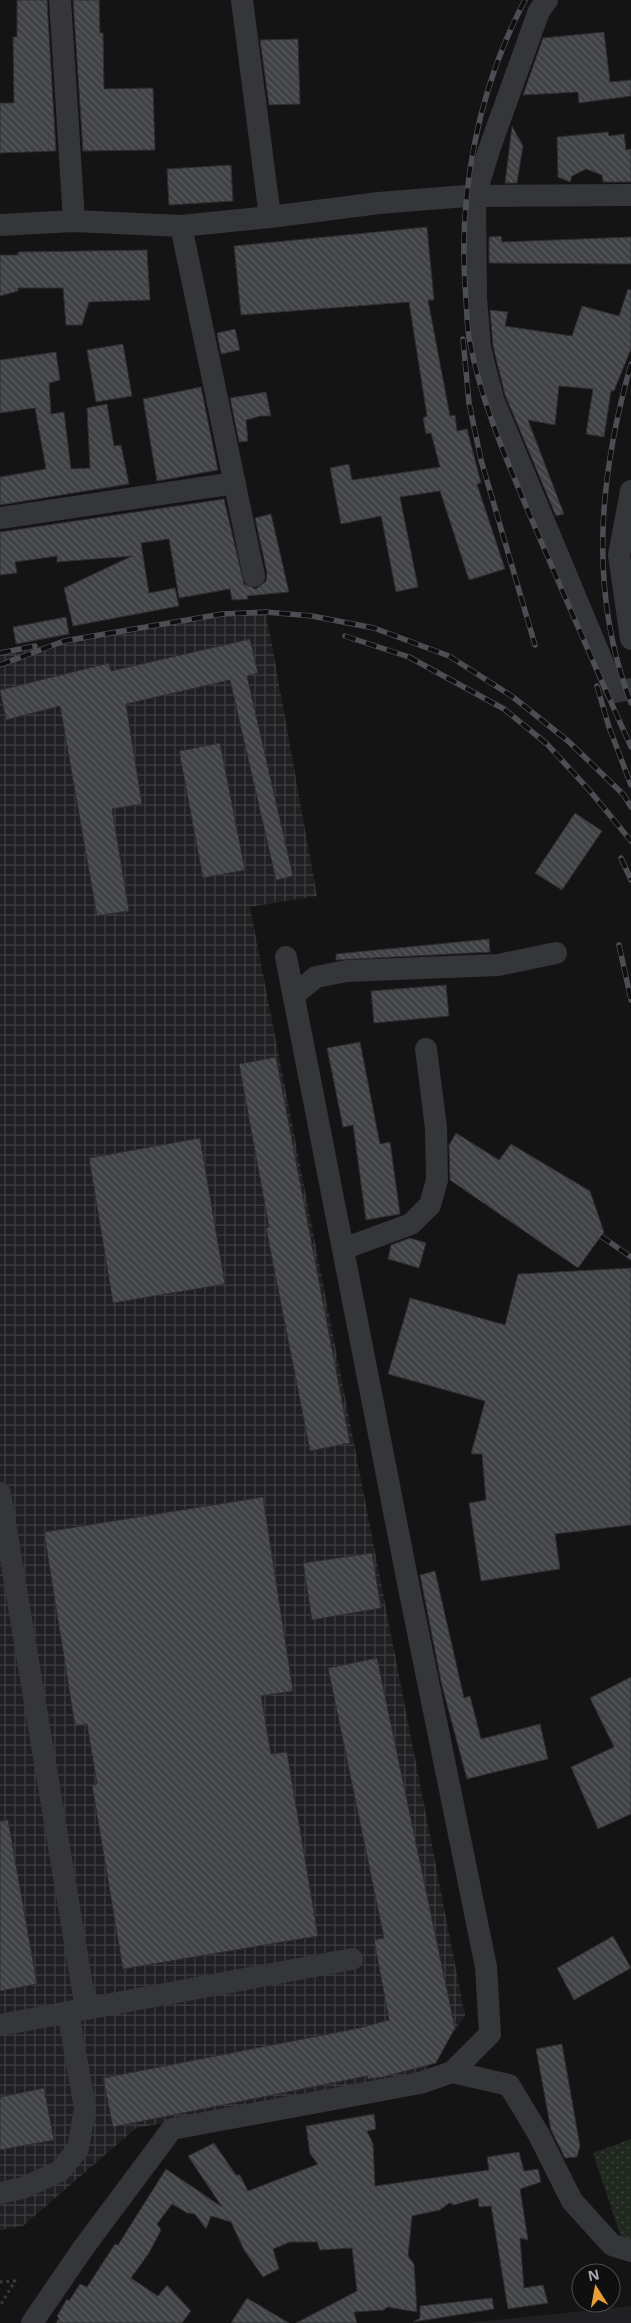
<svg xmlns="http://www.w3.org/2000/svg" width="631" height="2323" viewBox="0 0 631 2323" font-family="'Noto Sans',sans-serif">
	<defs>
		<pattern id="industrial-grid" width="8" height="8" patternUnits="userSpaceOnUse" patternTransform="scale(1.25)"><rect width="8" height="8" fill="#202022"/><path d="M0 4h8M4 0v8" fill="none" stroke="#3d3e40"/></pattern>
		<pattern id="grass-dots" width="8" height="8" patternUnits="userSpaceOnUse" patternTransform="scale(1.25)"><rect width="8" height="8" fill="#202820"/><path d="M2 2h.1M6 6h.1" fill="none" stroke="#3d443e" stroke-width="1.8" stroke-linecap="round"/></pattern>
		<pattern id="building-back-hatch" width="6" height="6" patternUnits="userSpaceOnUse" patternTransform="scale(1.25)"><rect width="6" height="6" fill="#404245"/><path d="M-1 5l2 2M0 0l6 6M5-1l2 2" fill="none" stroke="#595b5e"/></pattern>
	</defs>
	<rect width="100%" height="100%" fill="#141415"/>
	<path fill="#202022" d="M 631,2306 L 631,2323 L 466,2323 Z"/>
	<path fill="url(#industrial-grid)" d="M 266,612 L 317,896 L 250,907 L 465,2016 L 420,2078 L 136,2128 L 23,2226 L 0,2230 L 0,654 L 222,614 Z"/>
	<path fill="url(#grass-dots)" d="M 631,2139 L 631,2243 L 622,2240 L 593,2153 Z"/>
	<path fill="url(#building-back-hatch)" stroke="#2e2e31" d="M 17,0 L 47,0 L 56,151 L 0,153 L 0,103 L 14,103 L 13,37 L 17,37 Z
		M 73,0 L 99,0 L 100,33 L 103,33 L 104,89 L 153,88 L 155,150 L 83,151 Z
		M 604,32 L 610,82 L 631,80 L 631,96 L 579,103 L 578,92 L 523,95 L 543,38 Z
		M 298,39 L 300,104 L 269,105 L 260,40 Z
		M 512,126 L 523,146 L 517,183 L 505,183 Z
		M 608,132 L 609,136 L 624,134 L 626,150 L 631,149 L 631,182 L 603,182 L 602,175 L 586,169 L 572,176 L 570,182 L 558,177 L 557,137 Z
		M 231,165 L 233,201 L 169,205 L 167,169 Z
		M 427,227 L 434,300 L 428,300 L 450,416 L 455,415 L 457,431 L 467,429 L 481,483 L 477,484 L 505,569 L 469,580 L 440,491 L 400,497 L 418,587 L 396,592 L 381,516 L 341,524 L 330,468 L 349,464 L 352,480 L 440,467 L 431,433 L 426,434 L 423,418 L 427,416 L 409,302 L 241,315 L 234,246 Z
		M 501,236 L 502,242 L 631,237 L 631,264 L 489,263 L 489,237 Z
		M 147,250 L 150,300 L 89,302 L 82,325 L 66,325 L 63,288 L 18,288 L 18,291 L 0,296 L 0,255 L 18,255 L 18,252 Z
		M 628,289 L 631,290 L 631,349 L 614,391 L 611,391 L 604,437 L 586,434 L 593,389 L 559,386 L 555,425 L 528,420 L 564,514 L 556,516 L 505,395 L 493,346 L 490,310 L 508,312 L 505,326 L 572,336 L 582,306 L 619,316 Z
		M 235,329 L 240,350 L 221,354 L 217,333 Z
		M 123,344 L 132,396 L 96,402 L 87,350 Z
		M 56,352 L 60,380 L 49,383 L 51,414 L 64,412 L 71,469 L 90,468 L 87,408 L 107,404 L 114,446 L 121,445 L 129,484 L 0,505 L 0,477 L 46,469 L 35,408 L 0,413 L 0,360 Z
		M 201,387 L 218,470 L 157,481 L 143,399 Z
		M 266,392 L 271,416 L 261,416 L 246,420 L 248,441 L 239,442 L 230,398 Z
		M 224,499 L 244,584 L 256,589 L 266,581 L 267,573 L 255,518 L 271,514 L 289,592 L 247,596 L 248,599 L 232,600 L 230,589 L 179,598 L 169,539 L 141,543 L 149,593 L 175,588 L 179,606 L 73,626 L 64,588 L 132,556 L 57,562 L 57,556 L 15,562 L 17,573 L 0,575 L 0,532 Z
		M 66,617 L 69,634 L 16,644 L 13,627 Z
		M 250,639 L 258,673 L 247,676 L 293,876 L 276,880 L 230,680 L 126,704 L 142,804 L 112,809 L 129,911 L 97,916 L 60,706 L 6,720 L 0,690 L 109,663 L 111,671 Z
		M 220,743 L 245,870 L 203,878 L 179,751 Z
		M 575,813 L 602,831 L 562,890 L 535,873 Z
		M 489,939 L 490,952 L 336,960 L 336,954 Z
		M 446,985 L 449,1016 L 374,1023 L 371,991 Z
		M 360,1042 L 380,1144 L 390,1142 L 400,1214 L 366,1220 L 353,1125 L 343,1127 L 327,1048 Z
		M 276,1057 L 350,1443 L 310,1451 L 266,1228 L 269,1227 L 239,1064 Z
		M 456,1133 L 499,1160 L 511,1144 L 590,1191 L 604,1232 L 578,1268 L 450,1180 L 449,1145 Z
		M 200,1138 L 225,1284 L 113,1303 L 89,1158 Z
		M 410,1238 L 426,1243 L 419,1268 L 388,1259 L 391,1245 Z
		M 631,1268 L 631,1525 L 555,1534 L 560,1569 L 481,1581 L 469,1503 L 486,1500 L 482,1454 L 471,1454 L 485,1401 L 388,1374 L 410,1298 L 505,1325 L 518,1274 Z
		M 263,1497 L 293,1691 L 261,1696 L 271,1754 L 287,1752 L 318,1936 L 123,1969 L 92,1785 L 97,1784 L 87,1724 L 75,1726 L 44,1532 Z
		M 372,1553 L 381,1608 L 312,1620 L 303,1563 Z
		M 435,1571 L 464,1698 L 470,1696 L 481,1739 L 540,1724 L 548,1759 L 467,1779 L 442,1686 L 420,1575 Z
		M 377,1658 L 455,2028 L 436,2063 L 383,2077 L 368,2079 L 367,2076 L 113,2127 L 103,2078 L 359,2028 L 389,2020 L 374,1940 L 384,1938 L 328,1668 Z
		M 631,1677 L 631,1814 L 598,1829 L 571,1767 L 614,1747 L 590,1698 Z
		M 8,1820 L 37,1984 L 0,1991 L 0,1821 Z
		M 613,1936 L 631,1968 L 574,2000 L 557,1968 Z
		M 562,2044 L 580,2146 L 577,2157 L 565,2158 L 551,2130 L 536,2049 Z
		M 44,2088 L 54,2140 L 0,2150 L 0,2097 Z
		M 374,2114 L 376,2129 L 367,2131 L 373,2144 L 375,2186 L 489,2170 L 487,2157 L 519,2152 L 524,2171 L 538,2169 L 541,2182 L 520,2189 L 528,2240 L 520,2238 L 524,2288 L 543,2285 L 548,2303 L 508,2309 L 491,2206 L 479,2207 L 478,2198 L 454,2205 L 449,2203 L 440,2210 L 412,2216 L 408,2256 L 414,2264 L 417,2312 L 387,2307 L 384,2310 L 354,2312 L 357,2323 L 296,2323 L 357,2291 L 352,2248 L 320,2250 L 317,2242 L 290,2242 L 273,2249 L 279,2269 L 263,2277 L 244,2250 L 231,2222 L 211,2216 L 206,2229 L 195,2214 L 187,2213 L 172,2204 L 157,2224 L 161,2230 L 149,2253 L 131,2278 L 158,2296 L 167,2285 L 191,2311 L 182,2323 L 56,2323 L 59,2318 L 57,2316 L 67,2299 L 69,2301 L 80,2284 L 87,2287 L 115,2244 L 118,2245 L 166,2169 L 222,2207 L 188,2156 L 214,2143 L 236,2175 L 240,2175 L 248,2191 L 318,2164 L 310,2154 L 306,2126 Z
		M 247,2298 L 289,2323 L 231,2323 Z
		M 492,2298 L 494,2309 L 413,2322 L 420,2318 L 420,2306 Z"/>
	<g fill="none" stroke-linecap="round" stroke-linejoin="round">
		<path stroke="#3b3d41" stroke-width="3" stroke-dasharray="2.5 4" stroke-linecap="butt" d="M 0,2282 L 15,2281 L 0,2306"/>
		<path stroke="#35363a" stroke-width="22" d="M 60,0 L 74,221
			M 242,0 L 270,217
			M 547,0 L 539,11 L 490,147 L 475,196 L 476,298 L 480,348 L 493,399 L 615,692 L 631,689
			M 0,225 L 74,221 L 181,226 L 270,217 L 379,203 L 466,196 L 631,195
			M 181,226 L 254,576
			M 631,491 L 619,555 L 631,639
			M 0,518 L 235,483
			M 294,995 L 316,977 L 347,971 L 498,965 L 556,953
			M 343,1249 L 411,1224 L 430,1205 L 437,1180 L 436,1128 L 426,1049
			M 0,1493 L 86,2009
			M 0,2025 L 352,1959
			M 452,2072 L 509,2085 L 538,2133 L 572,2201 L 612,2245 L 631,2251
			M 0,2193 L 23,2188 L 60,2171 L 78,2149 L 85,2108 L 68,2012
			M 32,2323 L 84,2247 L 172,2129 L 420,2083 L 452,2072 L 490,2034 L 486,1967 L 408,1583 L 286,957"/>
		<defs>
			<path id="rail" d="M 525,0 C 477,91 457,198 466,299 C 467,314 467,329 470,343 C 482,404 507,461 531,518 C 564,595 597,671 631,747
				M 463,339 L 469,403 L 481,460 L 535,645
				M 631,364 C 599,477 588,591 631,703
				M 345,636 L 409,657 L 504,709 L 547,744 L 590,791 L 631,841
				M 0,653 L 35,646
				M 0,665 L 64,641 L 222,614 L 266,612 L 312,616 L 374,628 L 449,656 L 513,697 L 568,741 L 624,795 L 631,807
				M 597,686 L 609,727 L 631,785
				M 621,858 L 631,880
				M 619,945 L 631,1000
				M 601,1236 L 631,1257"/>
		</defs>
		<use href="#rail" stroke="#4c4e53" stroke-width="5.5"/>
		<use href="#rail" stroke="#0f0f10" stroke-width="4" stroke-dasharray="11" stroke-linecap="butt"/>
	</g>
	<g transform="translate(596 2288) rotate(349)"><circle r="24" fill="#0f0f10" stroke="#4b4e52"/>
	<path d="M0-4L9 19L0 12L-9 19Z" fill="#e99d38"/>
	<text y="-8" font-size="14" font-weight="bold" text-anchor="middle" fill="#a6acb5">N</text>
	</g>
</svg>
